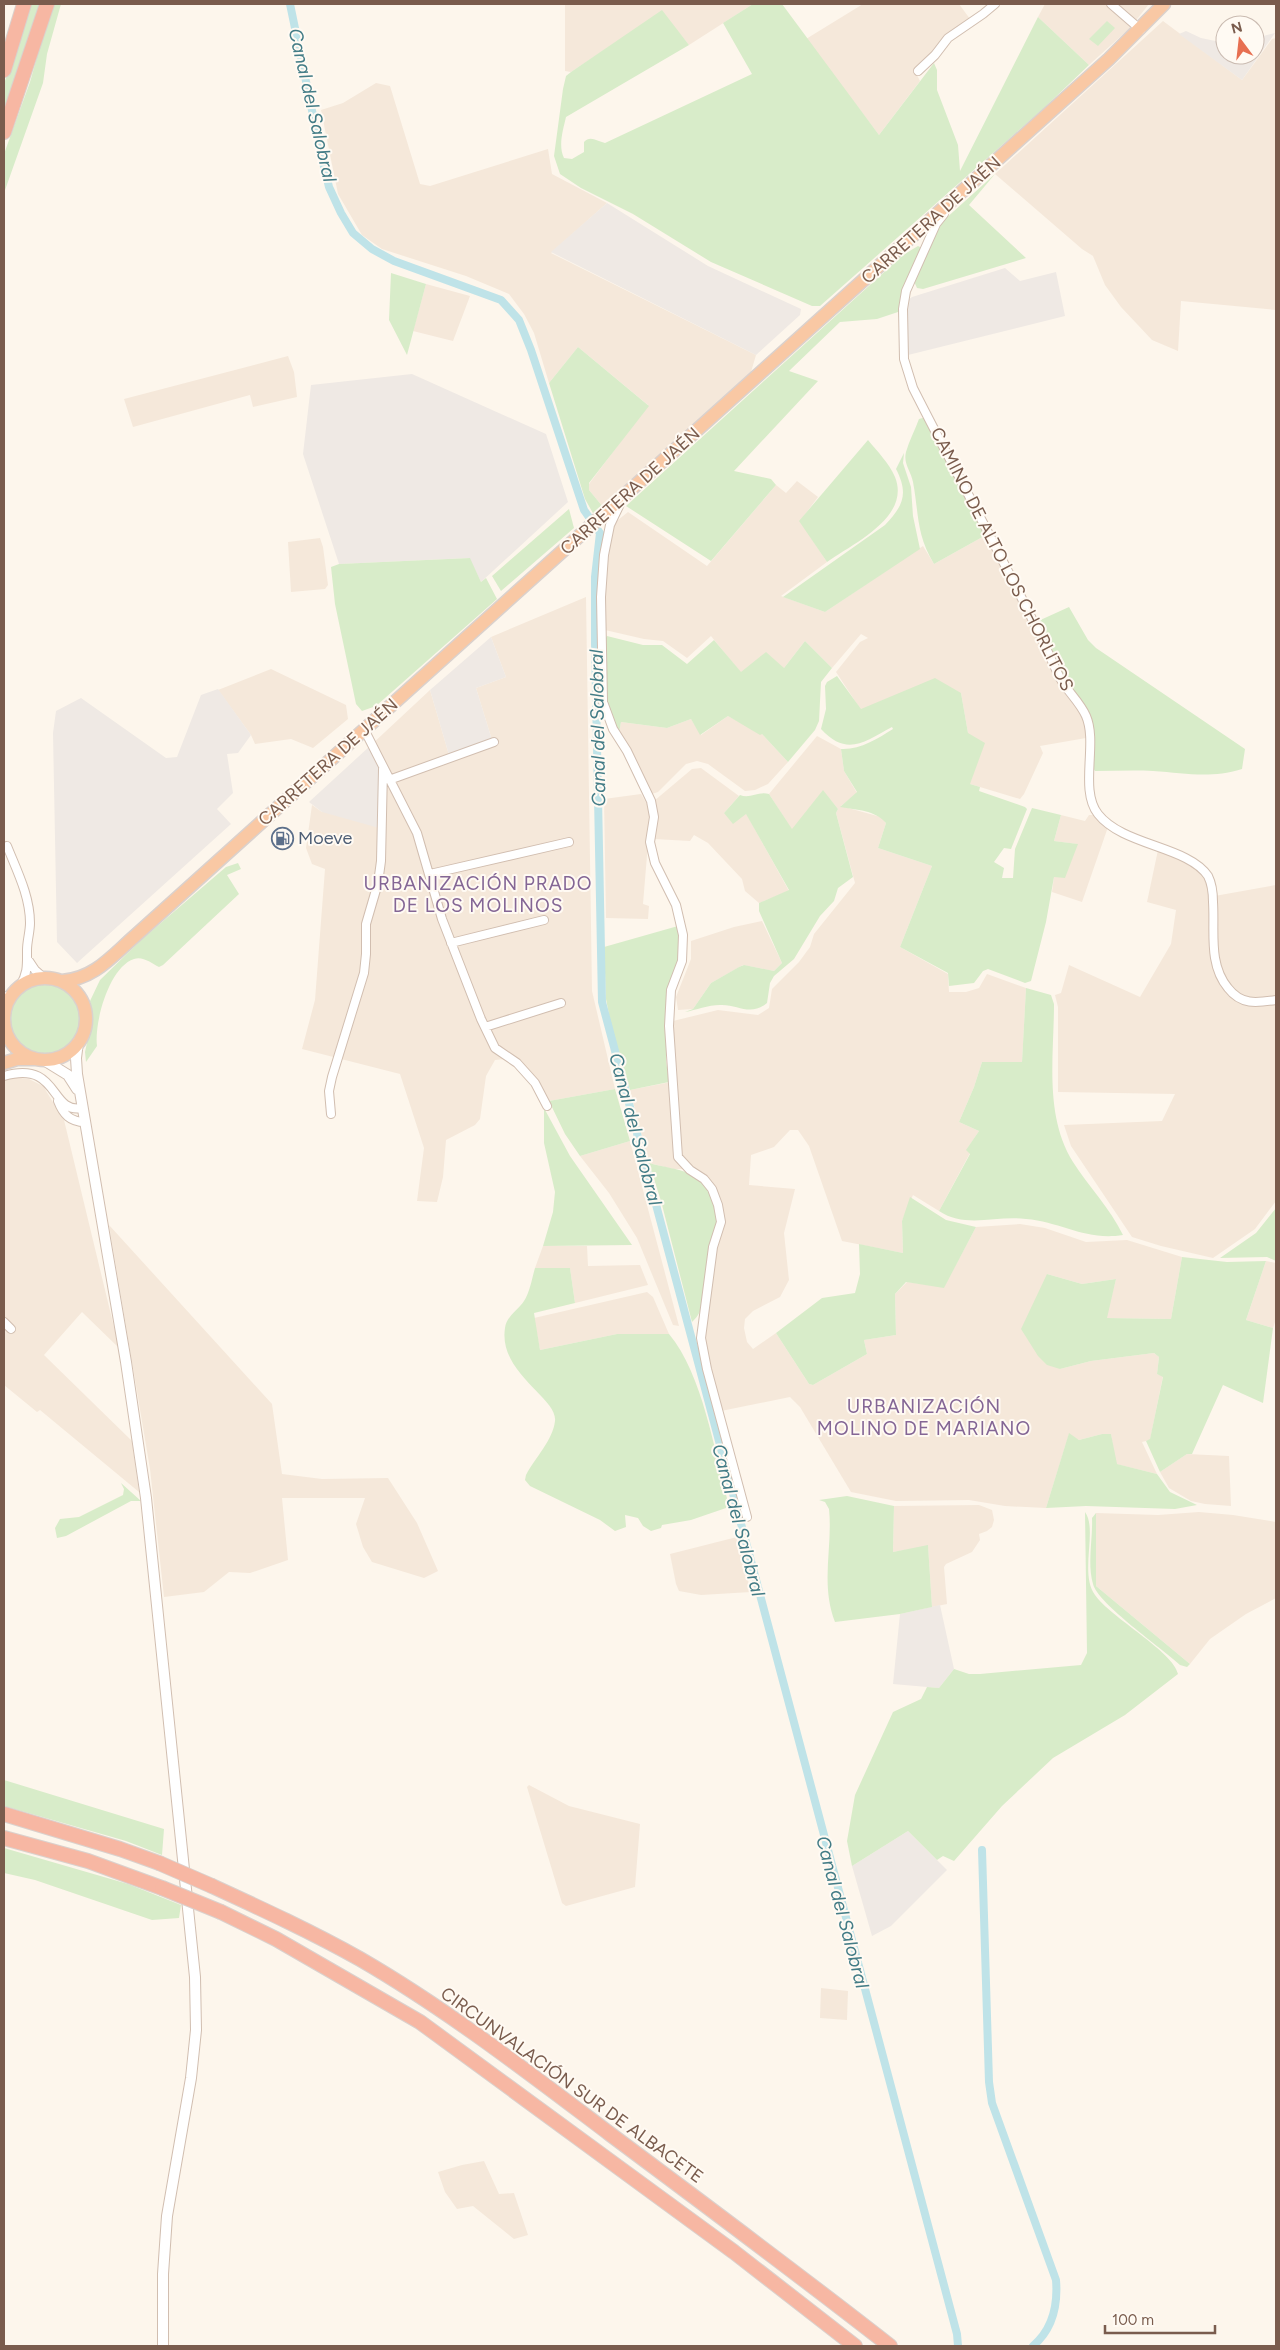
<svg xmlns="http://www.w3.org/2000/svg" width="1280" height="2350" viewBox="0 0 1280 2350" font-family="Figtree,sans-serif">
	<rect width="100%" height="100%" fill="#fdf6ec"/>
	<path fill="#f5e8da" d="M 565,4 L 753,4 L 689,45 L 662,12 L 571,72 L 565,71 Z
		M 863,4 L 959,4 L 970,19 L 914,69 L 920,81 L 879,135 L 806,39 Z
		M 1045,4 L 1149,4 L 1130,28 L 1089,65 L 1038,17 Z
		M 1163,21 L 1242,80 L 1272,39 L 1276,38 L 1276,310 L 1181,301 L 1178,351 L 1152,340 L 1121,307 L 1105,285 L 1093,256 L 1082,249 L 995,174 Z
		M 376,83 L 390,86 L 420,184 L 430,186 L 548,149 L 552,174 L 607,203 L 551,253 L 756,355 L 751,372 L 603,507 L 589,490 L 589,484 L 648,405 L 578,347 L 549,383 L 534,333 L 524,314 L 509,294 L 466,276 L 382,249 L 362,235 L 338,194 L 321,110 L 343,103 Z
		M 426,284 L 470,296 L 453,341 L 413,331 Z
		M 288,356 L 294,372 L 297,397 L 253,407 L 250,395 L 133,427 L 124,399 Z
		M 797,481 L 818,497 L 800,521 L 827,562 L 781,596 L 825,612 L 923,546 L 934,564 L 986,535 L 1082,712 L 1086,729 L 1086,738 L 1040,746 L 1043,753 L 1024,794 L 1020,799 L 970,784 L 968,733 L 961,693 L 861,710 L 836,672 L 860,642 L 868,638 L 861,634 L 832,668 L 805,641 L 784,668 L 741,673 L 711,636 L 687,658 L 663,641 L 644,639 L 605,630 L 603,598 L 606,563 L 613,524 L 628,512 L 707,566 L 776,485 L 786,493 Z
		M 320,538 L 323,547 L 328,585 L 325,589 L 291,592 L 288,542 Z
		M 586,597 L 592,991 L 615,1089 L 549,1101 L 532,1076 L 505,1059 L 495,1060 L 486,1076 L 480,1119 L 475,1125 L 446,1140 L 443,1177 L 437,1202 L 417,1201 L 424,1148 L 400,1074 L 302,1049 L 315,1000 L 325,869 L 312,864 L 306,848 L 312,805 L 322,812 L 370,746 L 430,690 L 449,755 L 492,740 L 476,688 L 506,677 L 491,637 Z
		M 271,669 L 346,705 L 348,719 L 313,748 L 291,739 L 255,744 L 251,735 L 218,690 Z
		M 728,716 L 762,734 L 788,762 L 768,784 L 755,790 L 745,791 L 708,764 L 697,761 L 686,764 L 658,792 L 652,794 L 619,733 L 621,722 L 667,728 L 691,719 L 701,735 Z
		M 817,736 L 841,749 L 844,771 L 857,793 L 841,806 L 881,817 L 886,823 L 878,848 L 932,866 L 900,947 L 948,974 L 949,992 L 966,992 L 979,988 L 987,974 L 1026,988 L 1022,1063 L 982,1062 L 974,1087 L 959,1122 L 979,1131 L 967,1149 L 970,1153 L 939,1211 L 913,1195 L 902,1221 L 903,1253 L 842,1241 L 809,1146 L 798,1130 L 790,1130 L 774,1147 L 751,1155 L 749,1185 L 795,1189 L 784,1233 L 789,1280 L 780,1297 L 753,1311 L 745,1319 L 744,1328 L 747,1342 L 753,1349 L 776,1333 L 809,1384 L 813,1385 L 867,1354 L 864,1340 L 896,1335 L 895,1294 L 907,1282 L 944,1287 L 976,1227 L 1020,1224 L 1045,1228 L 1086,1242 L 1127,1240 L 1182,1257 L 1171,1319 L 1106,1318 L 1116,1279 L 1082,1284 L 1047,1274 L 1060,1369 L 1091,1361 L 1154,1353 L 1159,1357 L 1157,1374 L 1163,1376 L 1150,1440 L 1142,1442 L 1157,1474 L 1116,1464 L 1111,1434 L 1102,1434 L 1079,1440 L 1069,1434 L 1046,1508 L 1005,1506 L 969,1500 L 896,1501 L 851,1492 L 800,1407 L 790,1397 L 721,1411 L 704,1337 L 713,1259 L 724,1219 L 721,1199 L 713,1184 L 692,1169 L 673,1169 L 649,1163 L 630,1090 L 676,1081 L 673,1021 L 718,1010 L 758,1015 L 769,1008 L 772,989 L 799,962 L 810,947 L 814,934 L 855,883 L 836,813 L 838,809 L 823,791 L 792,830 L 769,794 Z
		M 701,768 L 739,796 L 724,813 L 746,813 L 789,891 L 759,903 L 745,891 L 742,879 L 708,843 L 694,835 L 690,841 L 654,839 L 658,814 L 655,809 L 654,801 L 692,769 Z
		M 641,794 L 648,806 L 650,819 L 643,904 L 649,906 L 648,919 L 606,918 L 604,799 Z
		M 1061,815 L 1085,821 L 1089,815 L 1095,815 L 1108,827 L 1082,902 L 1052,892 L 1054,877 L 1077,844 L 1054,841 Z
		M 1158,850 L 1185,861 L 1205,876 L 1209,897 L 1276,885 L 1276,1201 L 1255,1229 L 1213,1258 L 1161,1246 L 1132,1237 L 1071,1146 L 1064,1125 L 1162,1121 L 1175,1094 L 1058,1092 L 1058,1007 L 1055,995 L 1061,993 L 1069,965 L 1140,997 L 1171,944 L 1176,910 L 1147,902 Z
		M 762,921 L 782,963 L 774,971 L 743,965 L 711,983 L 693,1009 L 678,1010 L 676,997 L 691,959 L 691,941 L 734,927 Z
		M 12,1077 L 29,1079 L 43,1086 L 64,1120 L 119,1348 L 82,1312 L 44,1355 L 132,1441 L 139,1492 L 40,1410 L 37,1412 L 4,1385 L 4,1081 Z
		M 630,1141 L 679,1326 L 673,1325 L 637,1238 L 609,1193 L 580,1156 Z
		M 109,1225 L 272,1404 L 282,1474 L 322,1479 L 388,1478 L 417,1523 L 438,1571 L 424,1578 L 372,1562 L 363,1547 L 356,1524 L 365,1498 L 282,1498 L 288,1560 L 250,1573 L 229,1572 L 204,1592 L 164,1597 L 150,1469 Z
		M 543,1246 L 587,1246 L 588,1266 L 640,1265 L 648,1285 L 575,1303 L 570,1268 L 535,1268 Z
		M 1266,1261 L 1276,1263 L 1276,1319 L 1273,1328 L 1246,1320 Z
		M 647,1292 L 653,1297 L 669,1334 L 617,1334 L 540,1350 L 534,1318 Z
		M 1187,1454 L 1229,1456 L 1231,1506 L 1205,1504 L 1191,1501 L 1169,1488 L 1160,1472 Z
		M 979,1505 L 992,1510 L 994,1520 L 992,1527 L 987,1531 L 979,1534 L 980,1540 L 972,1552 L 946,1564 L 944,1567 L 947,1604 L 932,1607 L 928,1546 L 893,1552 L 894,1506 Z
		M 1199,1512 L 1233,1515 L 1276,1522 L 1276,1598 L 1246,1614 L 1210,1639 L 1190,1664 L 1096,1586 L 1096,1513 L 1158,1515 Z
		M 737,1537 L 751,1592 L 701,1595 L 679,1591 L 676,1584 L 670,1554 Z
		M 529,1785 L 569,1806 L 640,1824 L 635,1887 L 566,1906 L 562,1903 L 527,1787 Z
		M 821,1988 L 848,1991 L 847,2020 L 820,2018 Z
		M 484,2161 L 499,2194 L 514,2193 L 528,2235 L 514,2239 L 473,2206 L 457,2209 L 445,2192 L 438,2172 L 462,2165 Z"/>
	<path fill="#efe9e4" d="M 1186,31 L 1201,38 L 1225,43 L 1225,55 L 1255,55 L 1255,38 L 1275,33 L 1242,80 L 1179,34 Z
		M 607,203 L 708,266 L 801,309 L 800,315 L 756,355 L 551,252 Z
		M 1005,268 L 1020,281 L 1056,272 L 1065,316 L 908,355 L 908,300 L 912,297 Z
		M 412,374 L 546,434 L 568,502 L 481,582 L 469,558 L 339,564 L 303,454 L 311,385 Z
		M 491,637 L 506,677 L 476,688 L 492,740 L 449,755 L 430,690 Z
		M 218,689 L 251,735 L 238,753 L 227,754 L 233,793 L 217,809 L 231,824 L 77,963 L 57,942 L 53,733 L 56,711 L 81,698 L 166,758 L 177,757 L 201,695 Z
		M 370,746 L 380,769 L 379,828 L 322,812 L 309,802 Z
		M 940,1605 L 954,1669 L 939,1688 L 893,1684 L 900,1614 Z
		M 908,1831 L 947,1870 L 891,1926 L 872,1936 L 852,1866 Z"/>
	<path fill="#d8ecc9" d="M 30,4 L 42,4 L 4,119 L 4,84 Z
		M 52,4 L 61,4 L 47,54 L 43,83 L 4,193 L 4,154 L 30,82 Z
		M 753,4 L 782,4 L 879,135 L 934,63 L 937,70 L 937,90 L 958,145 L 960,171 L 1038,17 L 1089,65 L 1044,108 L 820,306 L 812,306 L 711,262 L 633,214 L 581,188 L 560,174 L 554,156 L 563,89 L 566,76 L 571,72 L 662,10 L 689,45 L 566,117 C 563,130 558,146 564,158 L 572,159 L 584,152 L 584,142 C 590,135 597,141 605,143 L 752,74 L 723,23 Z
		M 1107,21 L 1115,28 L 1098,46 L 1089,39 Z
		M 995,174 L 969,205 L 1026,258 L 923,289 L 917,288 L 913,279 L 943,221 Z
		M 918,246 L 922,248 L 901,311 L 877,319 L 840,322 L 789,371 L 818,381 L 734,471 L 771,479 L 776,485 L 711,561 L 626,506 L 903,255 Z
		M 391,273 L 426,284 L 407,355 L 389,320 Z
		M 578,347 L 649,406 L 589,483 L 589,490 L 603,507 L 594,515 L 585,499 L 549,383 Z
		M 926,417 L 986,535 L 934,564 C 916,534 919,514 913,482 C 911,471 903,464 906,452 C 909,441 915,430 919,419 Z
		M 868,440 C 877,451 889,463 895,477 C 911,517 854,543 827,562 L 799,521 Z
		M 904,453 L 903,463 L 911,487 L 913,516 L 920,549 L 825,612 L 783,597 L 885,525 C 903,506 909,494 896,469 Z
		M 569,509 L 574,528 L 501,591 L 492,576 Z
		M 470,558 L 481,582 L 486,578 L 497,599 L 376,706 L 362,711 L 356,704 L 335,604 L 331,567 L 339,564 Z
		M 1069,607 L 1088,640 L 1096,648 L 1245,749 L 1242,769 C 1209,779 1186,773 1153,771 C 1134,770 1114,771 1095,771 L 1092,766 L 1092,721 L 1059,670 L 1036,622 Z
		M 607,636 L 643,645 L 662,645 L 687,664 L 714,640 L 741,672 L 766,652 L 784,668 L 805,641 L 832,668 L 821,682 L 819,721 L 815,730 L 788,762 L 762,734 L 760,735 L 728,716 L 700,735 L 691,719 L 667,728 L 621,722 L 619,733 L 605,703 L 605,639 Z
		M 837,676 L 861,709 L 935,678 L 961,693 L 968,733 L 985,743 L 970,784 L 980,787 L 979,791 L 1025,807 L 1027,809 L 1011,849 L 1004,848 L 994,862 L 1004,868 L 1002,878 L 1013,878 L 1015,849 L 1032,808 L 1061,815 L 1054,841 L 1078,844 L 1065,878 L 1054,877 L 1046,922 L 1031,981 L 1025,983 L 988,969 L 983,971 L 974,983 L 949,986 L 948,973 L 900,947 L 932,866 L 878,848 L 886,823 C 875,810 857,810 840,807 L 857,792 L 844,771 L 841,749 C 860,750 877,739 893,729 L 892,727 C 864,742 847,757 821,729 L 826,709 L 825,686 L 827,682 Z
		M 823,790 L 838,809 L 836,813 L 853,877 L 838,888 L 834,901 L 820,916 L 794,959 L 774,976 L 770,983 L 767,1003 C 750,1017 738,1004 720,1005 C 708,1005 696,1010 685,1012 L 693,1009 L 711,983 L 739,967 L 744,965 L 774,971 L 782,963 L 759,911 L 759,903 L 789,890 L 746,814 L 733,824 L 724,813 L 740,795 C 750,799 758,791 769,794 L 792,829 Z
		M 238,863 L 241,869 L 227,875 L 239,894 L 163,965 L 159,967 C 151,963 143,956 134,959 C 109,967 94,1023 97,1046 L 86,1062 L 85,1052 L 92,1019 L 90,1001 L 100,980 L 141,940 L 226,867 Z
		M 678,926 L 681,935 L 678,966 L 667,994 L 666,1061 L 669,1082 L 630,1090 L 613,1035 L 606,999 L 604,947 Z
		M10 1019a35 35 0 1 1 70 0a35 35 0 1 1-70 0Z
		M 1026,988 L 1051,995 L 1054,1004 C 1054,1056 1044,1115 1073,1162 C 1089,1187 1110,1208 1123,1235 C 1085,1241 1062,1222 1026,1219 C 996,1215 966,1229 939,1211 L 970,1154 L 966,1150 L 979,1131 L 959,1122 L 974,1087 L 982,1062 L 1022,1062 Z
		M 615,1089 L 630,1141 L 580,1156 L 565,1134 L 549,1101 Z
		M 544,1108 L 570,1156 L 632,1245 L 543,1246 L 553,1212 L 555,1192 L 544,1143 Z
		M 649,1163 C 679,1171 704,1169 714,1205 C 716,1211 719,1218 718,1224 C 714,1239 708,1253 706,1268 C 704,1287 707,1309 692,1322 L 661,1201 Z
		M 910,1197 L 946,1220 L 976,1227 L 944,1288 L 906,1282 L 895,1294 L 896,1335 L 864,1340 L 867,1354 L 813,1385 L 809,1384 L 776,1333 L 822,1298 L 855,1293 L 860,1274 L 859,1244 L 903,1253 L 902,1221 Z
		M 1276,1208 L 1276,1261 L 1267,1257 L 1220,1258 L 1256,1233 Z
		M 1182,1257 L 1227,1262 L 1266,1261 L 1246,1320 L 1273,1328 L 1263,1403 L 1223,1385 L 1192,1454 L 1187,1454 L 1160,1472 L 1146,1441 L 1150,1439 L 1163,1377 L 1157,1374 L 1159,1357 L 1154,1353 L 1091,1361 L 1060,1369 L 1047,1365 L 1038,1356 L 1021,1329 L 1047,1274 L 1082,1284 L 1116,1279 L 1107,1318 L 1171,1319 Z
		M 535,1268 L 570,1268 L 575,1303 L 534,1313 L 540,1350 L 617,1334 L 669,1334 C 703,1375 714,1450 728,1502 L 726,1508 L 691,1520 L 662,1525 L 661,1528 L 651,1531 L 643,1526 L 638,1518 L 625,1515 L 626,1527 L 615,1531 L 600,1520 L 530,1486 L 525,1480 L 526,1475 C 535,1458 553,1440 555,1421 C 558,1398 498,1373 505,1328 C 506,1317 518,1310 524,1301 C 530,1292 532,1278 535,1268 Z
		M 1069,1433 L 1079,1440 L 1102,1434 L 1111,1434 L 1117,1464 L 1157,1474 L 1170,1492 L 1197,1505 L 1175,1509 L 1086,1506 L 1046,1508 Z
		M 121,1483 L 141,1501 L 131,1501 L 66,1536 L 57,1538 L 55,1528 L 60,1519 L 79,1517 L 123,1495 L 124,1489 Z
		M 847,1496 L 894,1506 L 893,1552 L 928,1545 L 932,1607 L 900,1614 L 835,1622 C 820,1583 833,1547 829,1509 L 825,1502 L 819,1500 Z
		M 1085,1512 C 1098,1530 1079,1573 1095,1595 C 1110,1617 1174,1652 1178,1674 L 1125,1715 L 1053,1758 L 1002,1806 L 954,1861 L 943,1856 L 937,1860 L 908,1831 L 852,1866 L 847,1841 L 855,1795 L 893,1712 L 921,1699 L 927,1687 L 939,1688 L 954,1669 L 969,1674 L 980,1674 L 1081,1665 L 1087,1653 Z
		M 1096,1513 L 1096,1586 L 1190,1664 L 1187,1667 L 1180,1665 C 1162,1648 1098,1604 1093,1584 C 1087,1563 1093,1539 1092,1518 Z
		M 4,1780 L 164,1829 L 162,1855 L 126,1841 L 4,1806 Z
		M 4,1848 L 128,1884 L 181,1905 L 179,1918 L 152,1920 L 35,1880 L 4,1873 Z"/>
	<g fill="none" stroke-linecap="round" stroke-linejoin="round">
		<path stroke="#bfe3e8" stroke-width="8" d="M 290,4 L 321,154 L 329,187 L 341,213 L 353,233 L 372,249 L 394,261 L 501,300 L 519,320 L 531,350 L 584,510 L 600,533 L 595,577 L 595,643 L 602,1002 L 957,2334 L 958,2346
			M 982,1850 L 989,2082 L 992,2103 L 1056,2280 C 1058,2305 1053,2329 1033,2346"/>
		<defs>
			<path id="minor" d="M 1111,4 L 1141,30
				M 918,71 L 935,55 L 948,38 L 983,14 L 995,4
				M 944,214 L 936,224 L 906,291 L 903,309 L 904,359 L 913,388 C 953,467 996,545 1035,625 C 1044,642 1051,660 1060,678 C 1067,691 1080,702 1086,716 C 1098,743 1079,790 1098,814 C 1123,846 1188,846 1208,876 C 1212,884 1213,893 1213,902 C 1215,931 1208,964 1228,988 C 1241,1005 1256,1003 1276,1000
				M 622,500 L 610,525 L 604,555 L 601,597 L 603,702 L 613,729 L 627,751 L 651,801 L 654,817 L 650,842 L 655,863 L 676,905 L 683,935 L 682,961 L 671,990 L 669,1026 L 678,1157 L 690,1170 L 704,1179 L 712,1189 L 718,1205 L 721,1222 L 713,1247 L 701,1338 L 707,1369 L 747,1517
				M 364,729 L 417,833 L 442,919 L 481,1019 L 495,1048 L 517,1063 L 535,1083 L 547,1106
				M 389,780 L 494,742
				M 7,846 C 17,871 30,896 30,923 C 30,932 27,941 27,950 C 27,965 28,973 20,986
				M 430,874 L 569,842
				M 451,943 L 544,920
				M 29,961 L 35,970 L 44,978
				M 4,997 L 12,995
				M 4,1014 L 4,1015
				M 485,1027 L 561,1003
				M 4,1076 C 60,1060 49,1114 82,1108
				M 58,1101 C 63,1114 70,1122 85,1122
				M 331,1114 L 329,1091 L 332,1077 L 364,973 L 366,954 L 366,924 L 378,883 L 381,861 L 383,769
				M 4,1322 L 11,1329"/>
			<path id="tertiary" d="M 78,1042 L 76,1058 L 77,1074 L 126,1362 L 146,1498 L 195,1977 L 196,2030 L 191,2078 L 167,2216 L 163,2274 L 163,2346
				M 42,1059 L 68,1075 L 77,1089"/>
			<path id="trunk" d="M4 1019a41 41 0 1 1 82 0a41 41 0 1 1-82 0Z
				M 62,981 C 94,979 112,956 135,936 L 1109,59 L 1164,4
				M 4,1063 L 17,1059 L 33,1059"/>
			<path id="motorway" d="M 4,70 L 24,4
				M 4,132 L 47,4
				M 4,1814 L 120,1849 L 159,1863
				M 4,1838 L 88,1861 L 162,1888
				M 212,1886 C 262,1909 312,1932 360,1959 C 448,2010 529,2073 610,2134 C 704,2204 798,2274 890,2346
				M 221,1912 L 276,1939 L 420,2022 L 734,2252 L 855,2346"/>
		</defs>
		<use href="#minor" stroke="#d1beb0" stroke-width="10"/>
		<use href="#tertiary" stroke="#d1beb0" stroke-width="12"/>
		<use href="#trunk" stroke="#dad1cd" stroke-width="15"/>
		<use href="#motorway" stroke="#dad1cd" stroke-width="16"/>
		<use href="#minor" stroke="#fff" stroke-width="8"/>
		<use href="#tertiary" stroke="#fff" stroke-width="10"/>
		<use href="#trunk" stroke="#f9c8a4" stroke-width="12"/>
		<use href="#motorway" stroke="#f7b7a3" stroke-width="14"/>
		<defs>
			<path id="motorway-bridge" d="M 159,1863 L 212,1886
				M 162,1888 L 221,1912"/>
		</defs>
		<use href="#motorway-bridge" stroke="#dad1cd" stroke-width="16" stroke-linecap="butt"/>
		<use href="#motorway-bridge" stroke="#f7b7a3" stroke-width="14"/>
	</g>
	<defs>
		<symbol id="fuel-ring" viewBox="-11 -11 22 22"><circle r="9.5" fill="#fffaf3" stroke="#5c6f8a" stroke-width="1.5"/><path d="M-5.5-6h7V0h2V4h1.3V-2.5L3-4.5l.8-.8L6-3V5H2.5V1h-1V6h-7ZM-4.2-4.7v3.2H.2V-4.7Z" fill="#5c6f8a"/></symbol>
	</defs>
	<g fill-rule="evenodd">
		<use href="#fuel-ring" x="270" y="826" width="25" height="25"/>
	</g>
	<g text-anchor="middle" stroke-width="4" stroke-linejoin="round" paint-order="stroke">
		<g font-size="18" fill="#7a5c4d" stroke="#fffaf3">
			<text transform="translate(931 220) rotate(-42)" y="6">CARRETERA DE JAÉN</text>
			<text transform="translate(630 491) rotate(-42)" y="6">CARRETERA DE JAÉN</text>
			<text transform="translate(1002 559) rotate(63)" y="6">CAMINO DE ALTO LOS CHORLITOS</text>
			<text transform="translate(328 762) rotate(-42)" y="6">CARRETERA DE JAÉN</text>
			<text transform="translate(572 2085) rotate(36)" y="6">CIRCUNVALACIÓN SUR DE ALBACETE</text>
		</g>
		<g font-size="18" fill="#4e5e75" stroke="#fffaf3" text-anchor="start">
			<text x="298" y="844">Moeve</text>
		</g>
		<g font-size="19" font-style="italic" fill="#437c86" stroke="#fffaf3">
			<text transform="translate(313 105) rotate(77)" y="7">Canal del Salobral</text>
			<text transform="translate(597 728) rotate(-91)" y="7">Canal del Salobral</text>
			<text transform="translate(636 1129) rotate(75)" y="7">Canal del Salobral</text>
			<text transform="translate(739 1520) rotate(75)" y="7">Canal del Salobral</text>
			<text transform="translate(843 1912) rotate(75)" y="7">Canal del Salobral</text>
		</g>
		<g font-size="19" letter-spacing="1" fill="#846695" stroke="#fffaf3">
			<text x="478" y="890">URBANIZACIÓN PRADO<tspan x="478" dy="22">DE LOS MOLINOS</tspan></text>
			<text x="924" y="1413">URBANIZACIÓN<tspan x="924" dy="22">MOLINO DE MARIANO</tspan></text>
		</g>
	</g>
	<rect width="1280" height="2350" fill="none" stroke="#7a5c4d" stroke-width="10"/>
	<g transform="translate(1240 40) rotate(345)"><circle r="24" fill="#fffaf3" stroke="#cabbb1"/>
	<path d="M0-4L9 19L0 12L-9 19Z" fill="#e76f51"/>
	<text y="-8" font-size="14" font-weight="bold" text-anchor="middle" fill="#7a5c4d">N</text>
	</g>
	<path d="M1105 2325v8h110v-8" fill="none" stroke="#7a5c4d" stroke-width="2.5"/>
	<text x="1112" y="2325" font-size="15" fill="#7a5c4d" stroke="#fffaf3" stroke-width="4" paint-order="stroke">100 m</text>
</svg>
